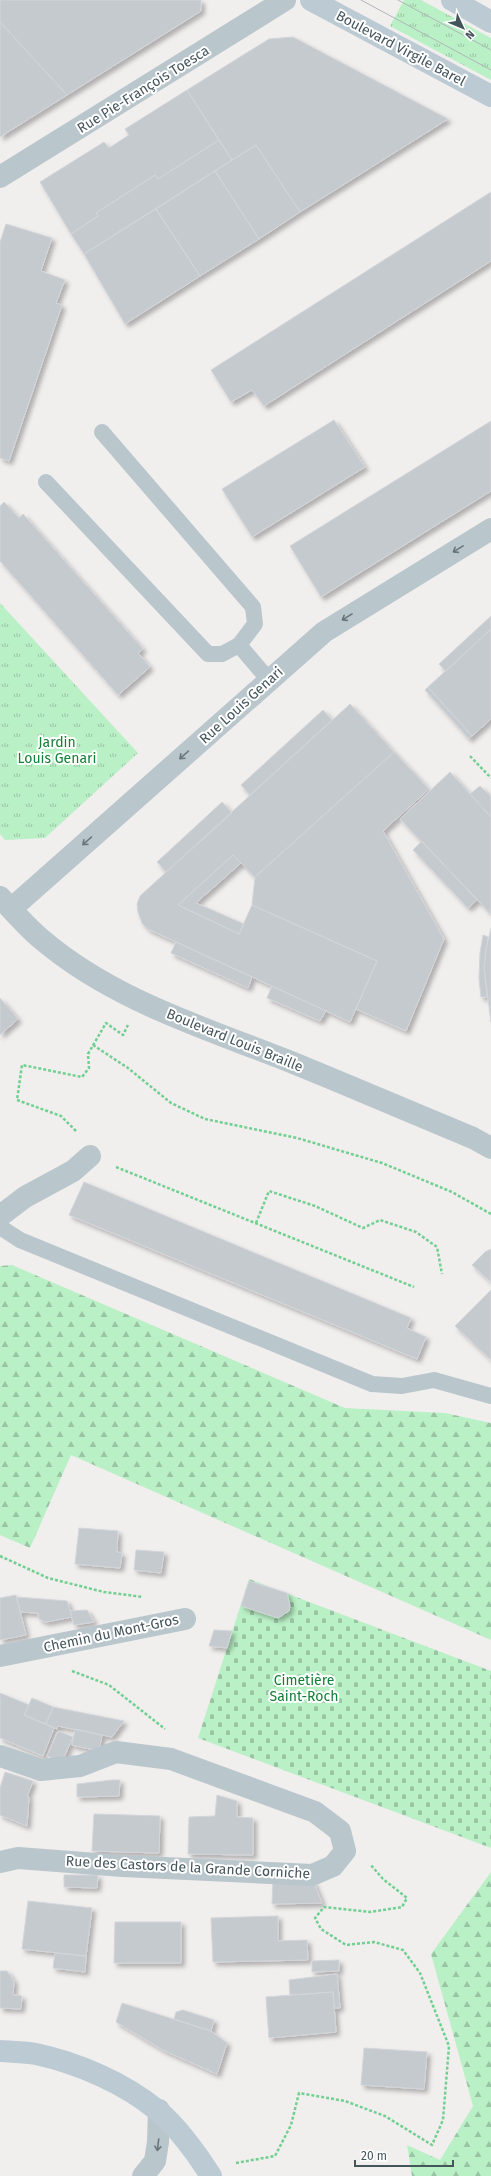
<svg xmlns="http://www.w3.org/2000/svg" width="491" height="2176" viewBox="0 0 491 2176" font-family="'Fira Sans',sans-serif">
	<defs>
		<pattern id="grass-tufts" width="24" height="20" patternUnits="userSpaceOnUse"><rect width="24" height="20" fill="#baf0c6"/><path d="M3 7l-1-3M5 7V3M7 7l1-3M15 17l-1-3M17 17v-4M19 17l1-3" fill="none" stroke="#99c5a4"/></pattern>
		<pattern id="forest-firs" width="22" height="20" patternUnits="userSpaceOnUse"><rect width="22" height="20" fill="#baf0c6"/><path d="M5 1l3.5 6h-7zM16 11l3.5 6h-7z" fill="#99c5a4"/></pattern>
		<pattern id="cemetery-stones" width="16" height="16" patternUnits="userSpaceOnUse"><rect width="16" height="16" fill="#baf0c6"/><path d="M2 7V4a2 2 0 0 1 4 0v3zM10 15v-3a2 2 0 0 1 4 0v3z" fill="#99c5a4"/></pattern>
		<filter id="shadow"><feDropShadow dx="3.5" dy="3.5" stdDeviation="2" flood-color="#0004"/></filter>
	</defs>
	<rect width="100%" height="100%" fill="#f1eeee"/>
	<path fill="url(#grass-tufts)" d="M 404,0 L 421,0 L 491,38 L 491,80 L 390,26 Z
		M 0,603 L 138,753 L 45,838 L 5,840 L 0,834 Z"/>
	<path fill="url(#forest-firs)" d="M 12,1265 L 345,1408 L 445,1413 L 491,1423 L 491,1640 L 71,1455 L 30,1548 L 0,1535 L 0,1266 Z
		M 491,1872 L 491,2176 L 412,2176 L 407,2145 L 440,2160 L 473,2106 L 431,1954 Z"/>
	<path fill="url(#cemetery-stones)" d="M 249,1579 L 491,1671 L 491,1848 L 198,1738 Z"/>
	<path fill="#c5cace" stroke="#d2d5da" filter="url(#shadow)" d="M 0,0 L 201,0 L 201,11 L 67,95 L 0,22 Z
		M 0,22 L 67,95 L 0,137 Z
		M 293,37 L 448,119 L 300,212 L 256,145 L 232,160 L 187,90 L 269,39 Z
		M 187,90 L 219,140 L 158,179 L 155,175 L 96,213 L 98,216 L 71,234 L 40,182 L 104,142 L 109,148 L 129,135 L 125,129 Z
		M 219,140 L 232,160 L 84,254 L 71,234 L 98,216 L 96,213 L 155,175 L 158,179 Z
		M 256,145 L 300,212 L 259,239 L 215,171 Z
		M 215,171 L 259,239 L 200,276 L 156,209 Z
		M 491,192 L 491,261 L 264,406 L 252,390 L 231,402 L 211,370 Z
		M 156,209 L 200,276 L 125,324 L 84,254 Z
		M 6,224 L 52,238 L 41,271 L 65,280 L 56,303 L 62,305 L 9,461 L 0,458 L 0,242 Z
		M 334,420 L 365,467 L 252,537 L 222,489 Z
		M 491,421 L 491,491 L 321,597 L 290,546 Z
		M 4,502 L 19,518 L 23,514 L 143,649 L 138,653 L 150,667 L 118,695 L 0,561 L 0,506 Z
		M 491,616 L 491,629 L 446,671 L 439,664 Z
		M 491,629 L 491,719 L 472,736 L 428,687 Z
		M 428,687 L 472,736 L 469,739 L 425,690 Z
		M 350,704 L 394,752 L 255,877 L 233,855 L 178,905 L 239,934 L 252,905 L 377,961 L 350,1022 L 148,929 L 142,923 L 138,912 L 137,904 L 140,896 Z
		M 323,710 L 332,720 L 250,795 L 241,785 Z
		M 394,752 L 429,789 L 383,831 L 444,939 L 406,1031 L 356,1009 L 377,961 L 252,905 L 255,877 Z
		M 450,772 L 491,817 L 491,914 L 400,819 Z
		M 480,786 L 491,797 L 491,817 L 470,794 Z
		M 222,802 L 232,813 L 166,872 L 157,862 Z
		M 422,841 L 477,900 L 468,908 L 413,850 Z
		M 233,855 L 241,863 L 196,903 L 244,924 L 239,934 L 178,905 Z
		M 491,928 L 491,1022 L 484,967 L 486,949 Z
		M 483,935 L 488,937 L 484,967 L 487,997 L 481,997 L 479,978 L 480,953 Z
		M 176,942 L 252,977 L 248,988 L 171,953 Z
		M 272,986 L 326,1011 L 320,1021 L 267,998 Z
		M 0,998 L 18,1019 L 0,1035 Z
		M 84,1182 L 411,1318 L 407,1328 L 426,1337 L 417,1359 L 69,1215 Z
		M 491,1249 L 491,1282 L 472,1265 L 485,1252 Z
		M 491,1290 L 491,1360 L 455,1326 Z
		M 79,1528 L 118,1531 L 117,1552 L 122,1553 L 120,1568 L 75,1564 Z
		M 136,1550 L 164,1552 L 161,1573 L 134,1570 Z
		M 249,1581 L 287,1593 L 290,1606 L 289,1611 L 278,1618 L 241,1606 Z
		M 16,1595 L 26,1635 L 0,1640 L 0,1598 Z
		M 17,1597 L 67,1601 L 72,1617 L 46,1622 L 39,1619 L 38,1613 L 20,1612 Z
		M 87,1610 L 94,1622 L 74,1625 L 70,1611 Z
		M 214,1630 L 232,1631 L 227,1648 L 209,1646 Z
		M 0,1693 L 29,1705 L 24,1715 L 54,1728 L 43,1756 L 0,1738 Z
		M 32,1698 L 53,1707 L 46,1724 L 24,1715 Z
		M 53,1707 L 124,1721 L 112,1737 L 58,1726 L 57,1729 L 46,1724 Z
		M 75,1729 L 102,1735 L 99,1751 L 72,1745 Z
		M 58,1731 L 73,1737 L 62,1762 L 47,1756 Z
		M 5,1772 L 33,1781 L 27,1797 L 29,1797 L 27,1826 L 0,1815 L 0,1788 Z
		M 112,1780 L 120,1780 L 119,1796 L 77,1797 L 77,1784 Z
		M 217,1795 L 237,1801 L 237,1817 L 253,1818 L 253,1855 L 188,1854 L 189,1817 L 215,1816 Z
		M 94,1814 L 160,1816 L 159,1853 L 92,1851 Z
		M 64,1875 L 98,1875 L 97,1888 L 64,1887 Z
		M 273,1879 L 313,1881 L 322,1903 L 272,1904 Z
		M 28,1901 L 92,1908 L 86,1956 L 22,1949 Z
		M 278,1916 L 278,1941 L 307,1940 L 308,1960 L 213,1962 L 211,1918 Z
		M 115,1922 L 181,1922 L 181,1963 L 114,1963 Z
		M 55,1953 L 86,1956 L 85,1972 L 53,1968 Z
		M 339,1960 L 339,1971 L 312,1972 L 312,1961 Z
		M 0,1971 L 7,1971 L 14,1981 L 13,1995 L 22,1996 L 21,2009 L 0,2008 Z
		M 337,1974 L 340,2008 L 334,2008 L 333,1992 L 290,1995 L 289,1980 Z
		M 333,1992 L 336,2032 L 269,2038 L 266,1997 Z
		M 122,2003 L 211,2031 L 227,2043 L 217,2074 L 163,2050 L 116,2022 Z
		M 183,2010 L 214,2020 L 211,2031 L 174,2019 L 176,2012 Z
		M 364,2048 L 427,2052 L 424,2089 L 361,2085 Z"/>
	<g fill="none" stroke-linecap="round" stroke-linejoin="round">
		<path stroke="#71d091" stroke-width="2.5" stroke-dasharray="3 2" stroke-linecap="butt" d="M 470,756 L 491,778
			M 93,1045 L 128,1068 L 171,1103 L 205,1119 L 297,1138 L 382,1163 L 452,1192 L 491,1214
			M 76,1131 L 61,1116 L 17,1100 L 22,1065 L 82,1077 L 89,1068 L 88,1054 L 106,1023 L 123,1035 L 128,1025
			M 116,1167 L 414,1287
			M 256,1223 L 269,1191 L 315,1206 L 363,1228 L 380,1220 L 416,1232 L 437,1247 L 442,1274
			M 0,1556 L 48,1578 L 104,1592 L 143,1597
			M 72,1671 L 109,1685 L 165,1729
			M 236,2163 L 275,2156 L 291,2125 L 299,2093 L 345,2101 L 385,2116 L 432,2145 L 443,2120 L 449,2046 L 420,1973 L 403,1950 L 374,1942 L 346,1945 L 321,1929 L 315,1918 L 324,1907 L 370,1912 L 402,1907 L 407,1898 L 383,1879 L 370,1864"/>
		<path stroke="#b9c6cc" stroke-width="16" d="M 102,432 L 253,607 L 255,624 L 239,645 L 268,679
			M 46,482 L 208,654 L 222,654 L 239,645
			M 0,1227 L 20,1240 L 372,1384 L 402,1386 L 434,1380 L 491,1396"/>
		<path stroke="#b9c6cc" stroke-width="22" d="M 0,177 L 285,0
			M 0,897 C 13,911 26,926 40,938 C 112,1000 205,1028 291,1062 C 352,1087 413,1113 473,1138 L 491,1148
			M 11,909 L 324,632 L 491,529
			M 0,1216 L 25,1197 L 73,1171 L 90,1156
			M 0,1656 L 185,1619
			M 0,1756 L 41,1770 L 80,1766 L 116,1752 L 171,1759 L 315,1812 L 340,1831 L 345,1851 L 333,1866 L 312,1875 L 123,1866 L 18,1858 L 0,1862
			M 143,2176 L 155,2161 L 158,2142 L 159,2110"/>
		<path stroke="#bbcad3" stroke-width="22" d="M 311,0 L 491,96
			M 452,0 L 491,22
			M 0,2051 C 12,2052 25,2052 36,2054 C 78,2063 124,2083 157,2110 C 176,2125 198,2155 211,2176"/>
		<path stroke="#b0b5b9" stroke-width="1" d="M 361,0 L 491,70
			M 398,0 L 491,50"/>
	</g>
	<defs><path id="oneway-shaft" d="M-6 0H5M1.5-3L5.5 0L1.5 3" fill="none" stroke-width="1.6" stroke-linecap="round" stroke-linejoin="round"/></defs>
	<g stroke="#68777e">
		<use href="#oneway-shaft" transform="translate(458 549) rotate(148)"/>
		<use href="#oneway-shaft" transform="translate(347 617) rotate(148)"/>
		<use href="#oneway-shaft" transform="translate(184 755) rotate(138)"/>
		<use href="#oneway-shaft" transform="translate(87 841) rotate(138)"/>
		<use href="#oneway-shaft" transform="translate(158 2145) rotate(97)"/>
	</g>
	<g text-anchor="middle" stroke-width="4" stroke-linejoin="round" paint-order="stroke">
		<g font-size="14" fill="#45555c" stroke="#fff">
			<text transform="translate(401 48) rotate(28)" y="5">Boulevard Virgile Barel</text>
			<text transform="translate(143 89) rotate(-32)" y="5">Rue Pie-François Toesca</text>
			<text transform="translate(241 705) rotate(-42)" y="5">Rue Louis Genari</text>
			<text transform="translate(235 1040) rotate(22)" y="5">Boulevard Louis Braille</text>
			<text transform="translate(111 1633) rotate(-12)" y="5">Chemin du Mont-Gros</text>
			<text transform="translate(188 1867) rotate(3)" y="5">Rue des Castors de la Grande Corniche</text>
		</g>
		<g font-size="14" fill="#138037" stroke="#fff">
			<text x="57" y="747">Jardin<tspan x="57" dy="16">Louis Genari</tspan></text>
			<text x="304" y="1685">Cimetière<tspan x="304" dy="16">Saint-Roch</tspan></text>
		</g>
	</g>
	<g transform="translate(463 28) rotate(134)" stroke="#ffffff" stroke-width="3" paint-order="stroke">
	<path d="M0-3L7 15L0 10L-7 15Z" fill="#45555c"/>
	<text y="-6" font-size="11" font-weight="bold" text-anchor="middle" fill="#45555c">N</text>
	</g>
	<path d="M355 2160v6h98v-6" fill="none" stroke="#45555c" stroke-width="2"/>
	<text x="361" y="2160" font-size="12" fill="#45555c" stroke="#ffffff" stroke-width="3" paint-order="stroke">20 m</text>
</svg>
